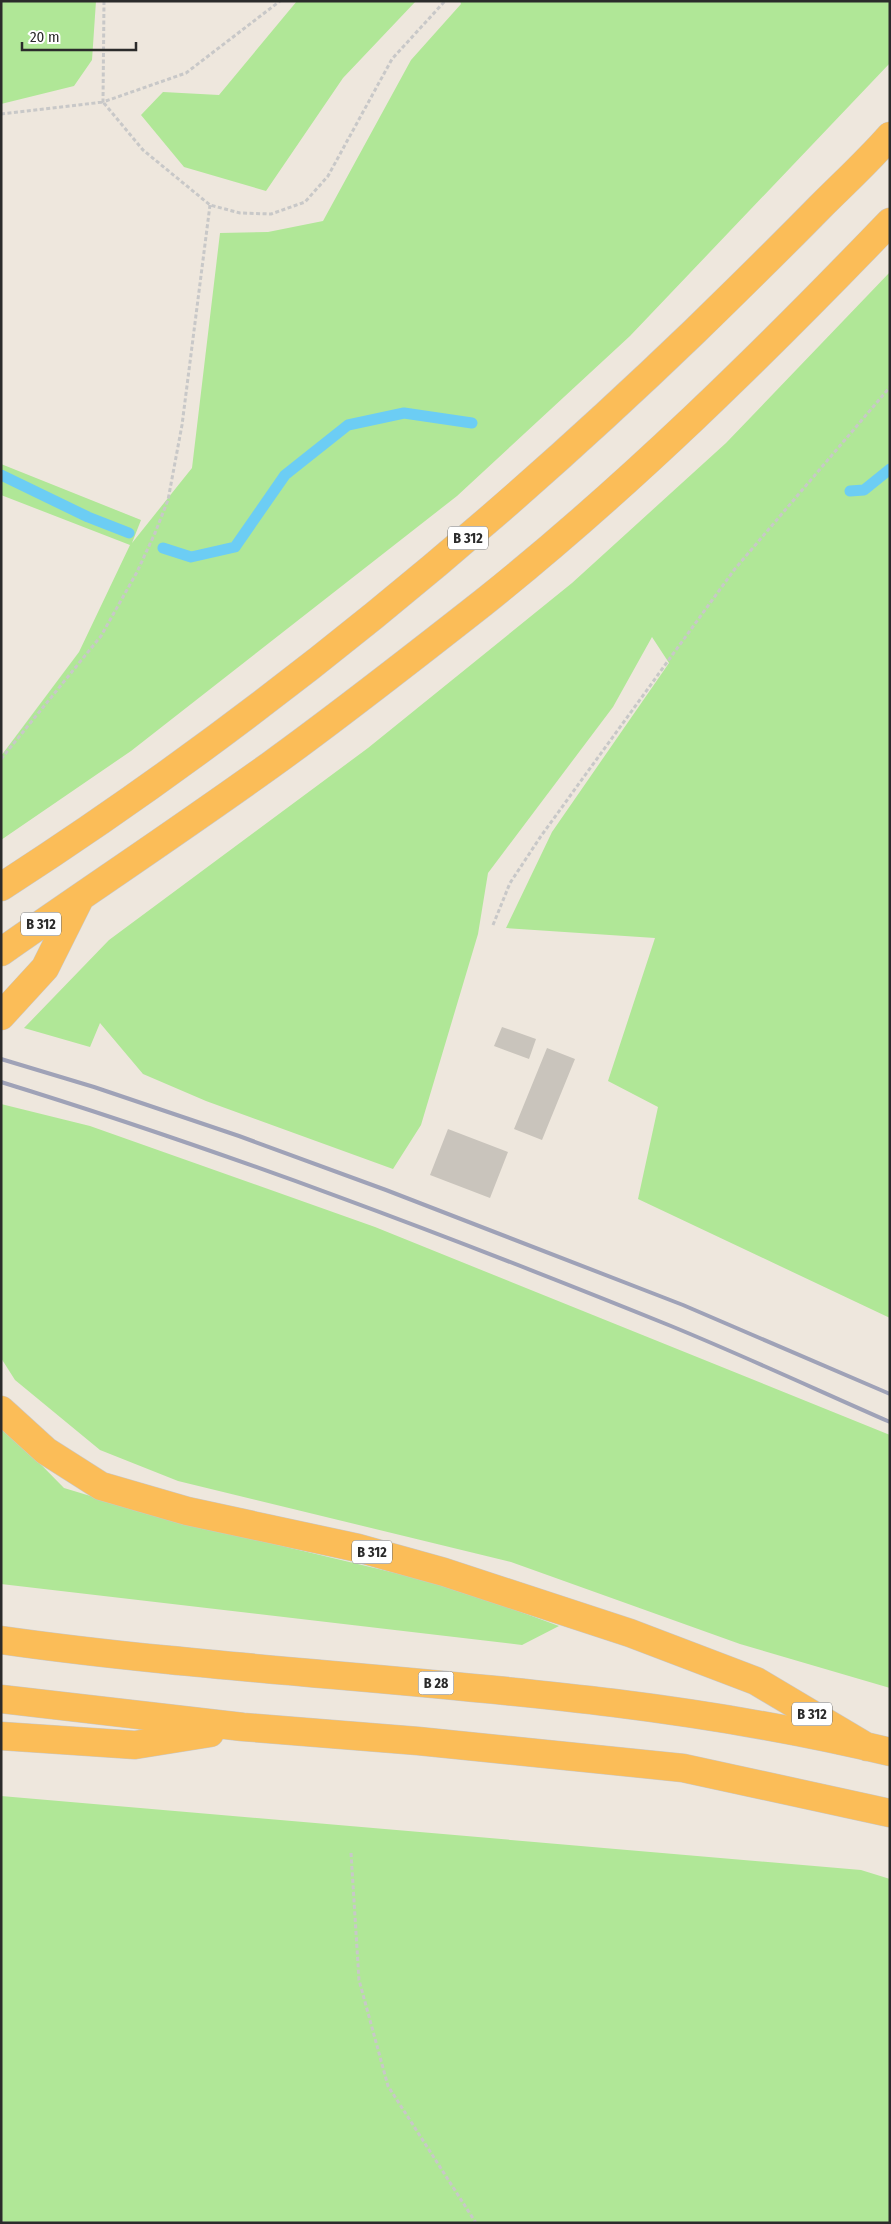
<svg xmlns="http://www.w3.org/2000/svg" width="891" height="2224" viewBox="0 0 891 2224" font-family="'Fira Sans Condensed',sans-serif">
	<rect width="100%" height="100%" fill="#eee7dd"/>
	<path fill="#b0e797" d="M 1,1 L 96,1 L 92,60 L 74,86 L 1,104 Z
		M 297,1 L 416,1 L 343,78 L 266,191 L 184,167 L 141,115 L 163,92 L 219,95 Z
		M 460,1 L 890,1 L 890,63 L 630,336 L 457,496 L 131,751 L 1,840 L 1,756 L 79,652 L 130,545 L 1,495 L 1,464 L 141,520 L 132,543 L 192,468 L 220,233 L 268,232 L 323,221 L 411,60 L 461,4 Z
		M 890,272 L 890,1318 L 638,1199 L 658,1107 L 608,1081 L 655,938 L 506,928 L 552,832 L 669,663 L 652,637 L 613,707 L 488,873 L 478,934 L 421,1125 L 393,1169 L 206,1101 L 143,1074 L 100,1023 L 90,1047 L 24,1028 L 109,940 L 368,748 L 572,583 L 726,443 Z
		M 1,1104 L 90,1126 L 375,1227 L 890,1435 L 890,1688 L 740,1644 L 511,1562 L 178,1481 L 100,1450 L 15,1380 L 1,1358 Z
		M 1,1424 L 64,1488 L 160,1517 L 450,1586 L 559,1626 L 522,1645 L 1,1584 Z
		M 1,1796 L 861,1870 L 890,1879 L 890,2223 L 1,2223 Z"/>
	<g fill="none" stroke-linecap="round" stroke-linejoin="round">
		<path stroke="#6ccdf4" stroke-width="11" d="M 1,475 L 88,517 L 129,533
			M 850,491 L 864,490 L 890,469
			M 163,548 L 191,557 L 235,547 L 285,475 L 348,425 L 404,413 L 472,423"/>
	</g>
	<path fill="#c9c4bc" d="M 502,1027 L 536,1039 L 529,1059 L 494,1046 Z
		M 547,1048 L 575,1059 L 542,1140 L 514,1129 Z
		M 448,1129 L 508,1152 L 490,1198 L 430,1175 Z"/>
	<g fill="none" stroke-linecap="round" stroke-linejoin="round">
		<defs>
			<path id="trunk" d="M 1,887 C 251,726 481,537 695,331 C 737,290 779,249 820,207 C 843,184 868,161 890,136
				M 1,952 C 91,889 183,828 272,764 C 344,712 414,657 484,602 C 628,487 762,355 890,222
				M 1,1016 L 45,968 L 79,900
				M 1,1410 L 46,1451 L 101,1486 L 187,1511 L 358,1548 L 444,1572 L 630,1633 L 756,1681 L 867,1747
				M 1,1640 C 297,1682 598,1681 890,1752
				M 1,1699 L 243,1727 L 418,1741 L 683,1768 L 890,1813
				M 1,1736 L 135,1745 L 210,1733"/>
		</defs>
		<use href="#trunk" stroke="#c8c8c8" stroke-width="29"/>
		<path stroke="#c8c8c8" stroke-width="3" stroke-dasharray="4 2.5" stroke-linecap="butt" d="M 104,1 L 103,102 L 186,73 L 280,1
			M 1,114 L 103,102 L 143,150 L 210,205 L 240,213 L 271,214 L 305,202 L 328,176 L 392,59 L 445,1
			M 1,759 L 101,636 L 137,572 L 155,533 L 168,500 L 182,425 L 210,205
			M 493,925 L 510,883 L 541,836 L 734,570 L 890,387
			M 351,1853 L 359,1980 L 388,2086 L 476,2223
			M 1,2222 L 4,2223"/>
		<use href="#trunk" stroke="#fbbd58" stroke-width="28"/>
		<path stroke="#9fa2b7" stroke-width="4" d="M 1,1059 L 94,1087 L 239,1136 L 386,1190 L 683,1305 L 890,1394
			M 1,1082 C 228,1152 451,1237 671,1326 C 744,1356 817,1390 890,1422"/>
	</g>
	<g text-anchor="middle" stroke-width="4" stroke-linejoin="round" paint-order="stroke">
		<g fill="#fff" stroke="#6b6b6b" stroke-width="1">
			<rect x="448" y="526.5" width="40" height="23" rx="4"/>
			<rect x="21" y="912.5" width="40" height="23" rx="4"/>
			<rect x="352" y="1540.5" width="40" height="23" rx="4"/>
			<rect x="418.5" y="1671.5" width="35" height="23" rx="4"/>
			<rect x="792" y="1702.5" width="40" height="23" rx="4"/>
		</g>
		<g font-size="14" font-weight="bold" fill="#2b2b2b">
			<text x="468" y="543">B 312</text>
			<text x="41" y="929">B 312</text>
			<text x="372" y="1557">B 312</text>
			<text x="436" y="1688">B 28</text>
			<text x="812" y="1719">B 312</text>
		</g>
	</g>
	<rect width="891" height="2224" fill="none" stroke="#2b2b2b" stroke-width="5"/>
	<path d="M22 42v8h114v-8" fill="none" stroke="#2b2b2b" stroke-width="2.5"/>
	<text x="30" y="42" font-size="15" fill="#2b2b2b" stroke="#ffffff" stroke-width="4" paint-order="stroke">20 m</text>
</svg>
